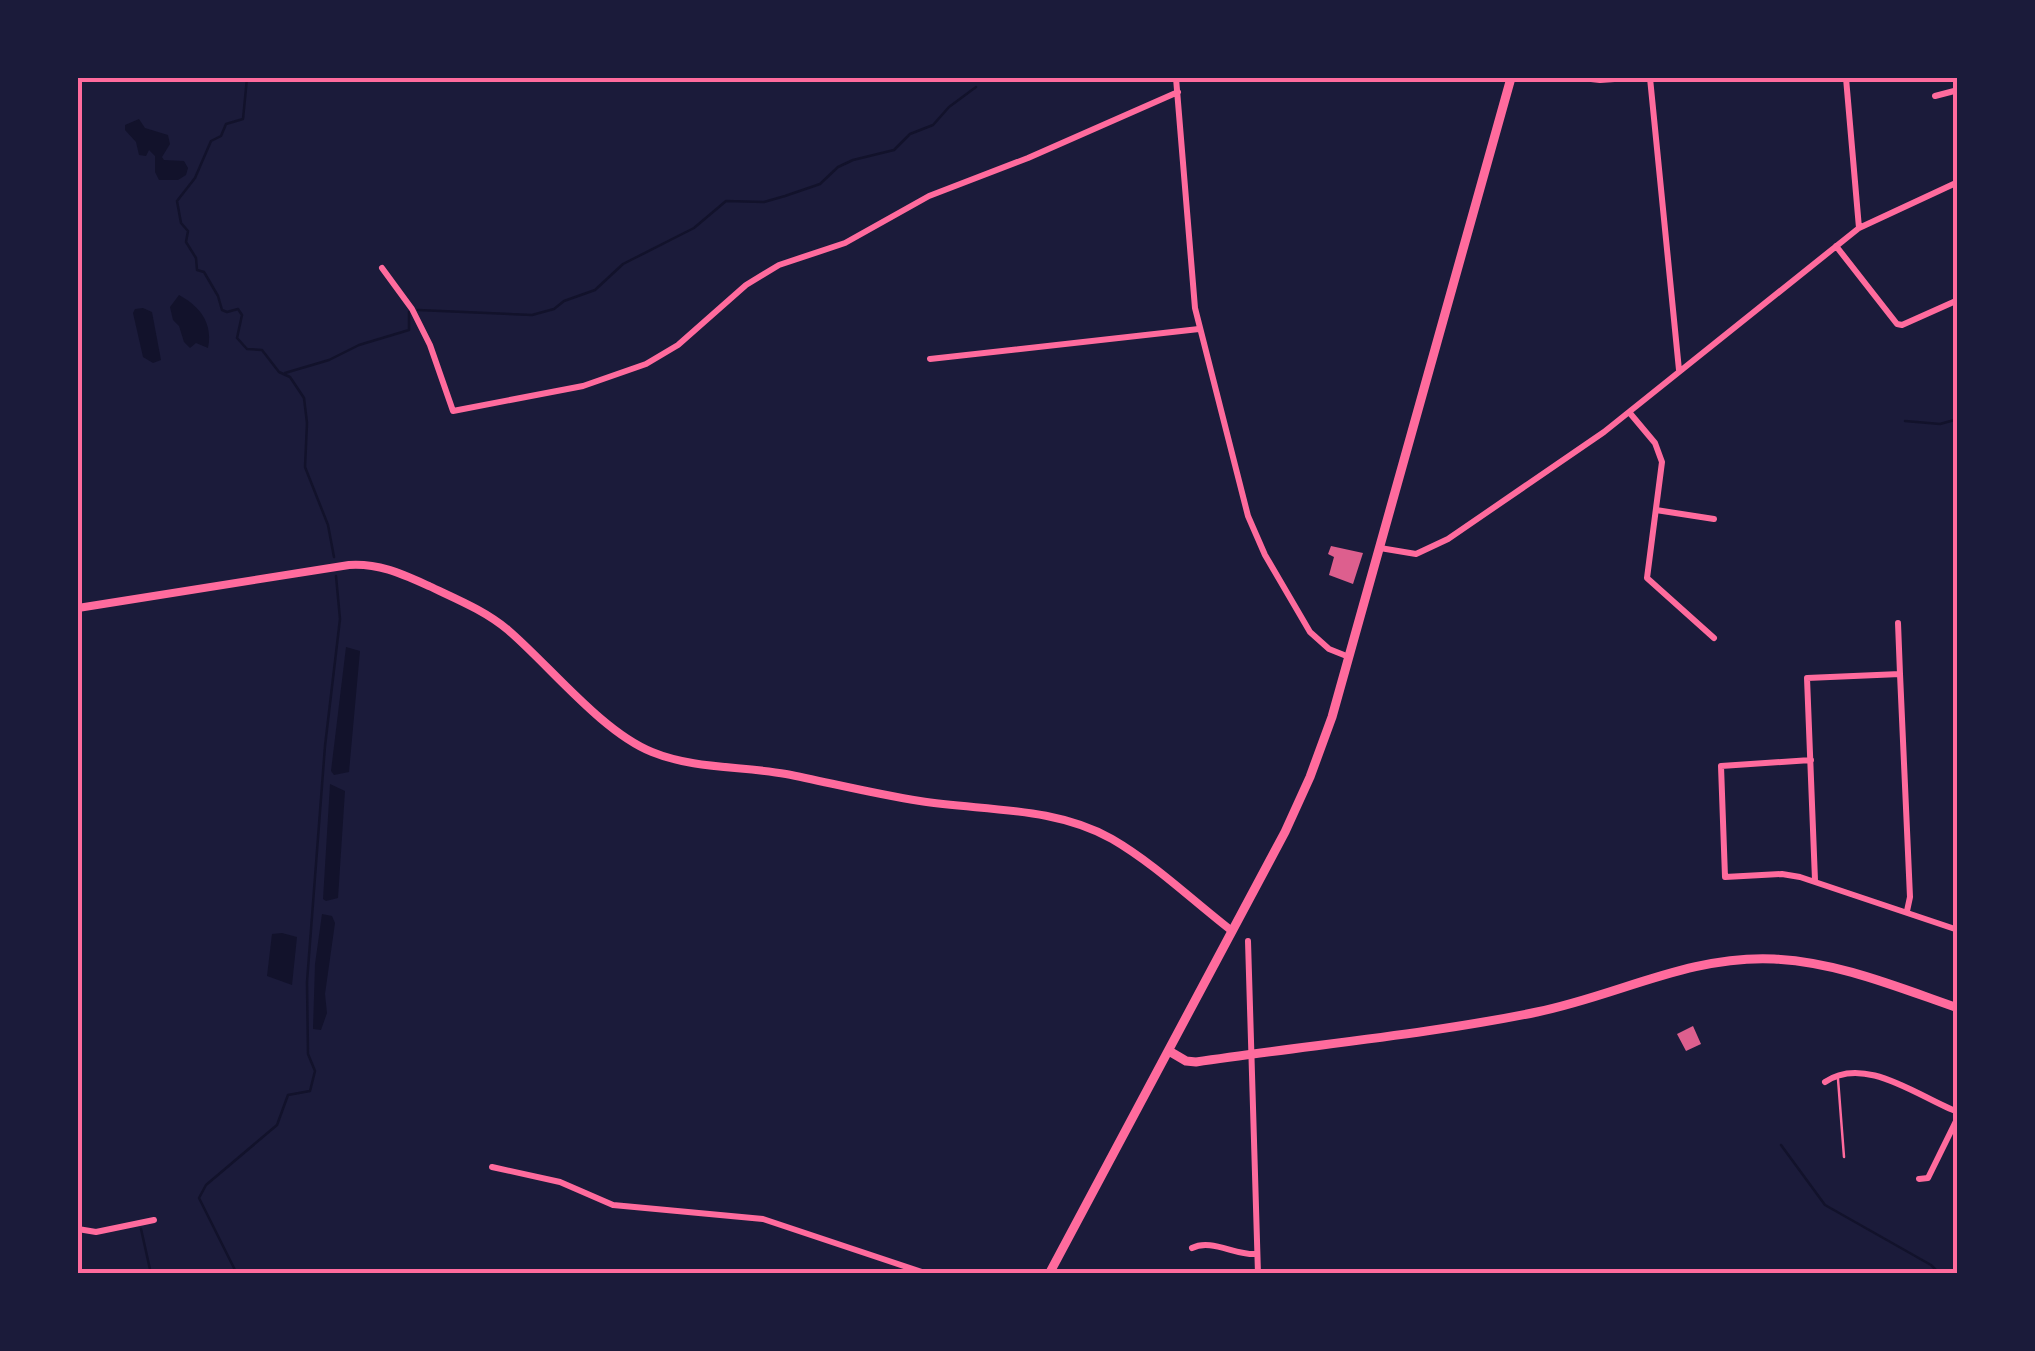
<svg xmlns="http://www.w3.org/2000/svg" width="2035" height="1351" viewBox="0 0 2035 1351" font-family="Roboto,sans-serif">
	<rect width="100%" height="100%" fill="#1b1b3a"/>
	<path fill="#12122b" d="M 139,119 L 145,128 L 168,135 L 170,144 L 162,157 L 164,160 L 184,161 L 188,168 L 186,175 L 178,180 L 159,180 L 155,172 L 155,156 L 149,150 L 146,156 L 139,155 L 136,142 L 125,130 L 125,125 Z
		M 179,295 C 201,307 213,324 208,348 L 196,343 L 190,348 L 184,342 L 179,326 L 173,320 L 170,307 Z
		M 143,308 L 152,312 L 161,360 L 153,363 L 143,357 L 133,313 L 135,309 Z
		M 346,647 L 360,651 L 349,772 L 334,775 L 331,771 Z
		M 330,784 L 345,791 L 338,898 L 326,901 L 323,899 Z
		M 322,914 L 332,916 L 335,923 L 325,994 L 327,1013 L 321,1030 L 313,1029 L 315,964 Z
		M 282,933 L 297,937 L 292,985 L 267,976 L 272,934 Z"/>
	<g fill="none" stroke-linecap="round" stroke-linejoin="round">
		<path stroke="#12122b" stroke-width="2.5" d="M 247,78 L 243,119 L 226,124 L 221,136 L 211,141 L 195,178 L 177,201 L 181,223 L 188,231 L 186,242 L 196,258 L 197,270 L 204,272 L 218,296 L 222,310 L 227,312 L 238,309 L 242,315 L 237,338 L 247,349 L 262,350 L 279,372 L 290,377 L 304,398 L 307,423 L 305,467 L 328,525 L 334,557
			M 418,310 L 532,315 L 554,309 L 564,301 L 595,290 L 623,264 L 694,228 L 726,201 L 764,202 L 785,196 L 820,184 L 838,167 L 853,160 L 894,150 L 910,134 L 933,125 L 949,107 L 976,87
			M 285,373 L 329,360 L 359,345 L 409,330 L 409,312
			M 1905,421 L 1940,424 L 1958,419
			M 1781,1145 L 1825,1205 L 1931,1265 L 1940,1274
			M 141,1229 L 151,1274
			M 237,1274 L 199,1198 L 206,1185 L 277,1125 L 288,1095 L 310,1091 L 315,1071 L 308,1054 L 307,982 L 325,746 L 340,619 L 336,576
			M 513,1274 L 537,1274"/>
	</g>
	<path fill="#dd5f8e" d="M 1331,546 L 1363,553 L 1353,584 L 1329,575 L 1334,557 L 1328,554 Z
		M 1693,1026 L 1701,1044 L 1686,1051 L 1677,1034 Z"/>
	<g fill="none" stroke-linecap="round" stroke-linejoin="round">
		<path stroke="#ff6b9d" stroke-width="2.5" d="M 1838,1079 L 1844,1157"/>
		<path stroke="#ff6b9d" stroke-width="6" d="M 1176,78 L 1195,308 L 1248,516 L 1265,555 L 1310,632 L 1329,649 L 1349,657
			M 1582,78 L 1600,80 L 1629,78
			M 1650,78 L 1679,370
			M 1846,78 L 1859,228
			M 1935,96 L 1958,90
			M 1836,246 L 1897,324 L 1902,325 L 1958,300
			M 382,268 L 412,309 L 430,345 L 453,411 L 583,386 L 646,364 L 678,345 L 746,285 L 779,265 L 845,243 L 929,196 L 1028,158 L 1178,92
			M 930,359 L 1199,329
			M 1629,412 L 1655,443 L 1662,462 L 1647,578 L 1714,638
			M 1656,510 L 1714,519
			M 1380,548 L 1416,554 L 1448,539 L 1604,432 L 1859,228 L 1958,182
			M 1898,623 L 1900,674
			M 1811,760 L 1721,766 L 1725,877 L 1782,874 L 1800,877 L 1958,930
			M 1815,880 L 1807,678 L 1900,674 L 1910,897 L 1907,911
			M 1248,941 L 1258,1274
			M 1825,1082 C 1865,1054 1920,1098 1958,1112
			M 492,1167 L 560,1182 L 613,1205 L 763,1219 L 928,1274
			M 1919,1179 L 1928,1178 L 1958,1117
			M 78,1229 L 96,1232 L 154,1220
			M 1192,1248 C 1211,1238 1236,1256 1257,1254"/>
		<path stroke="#ff6b9d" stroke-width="8" d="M 78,608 L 349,565 C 379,563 402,574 429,586 C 456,599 484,610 508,630 C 550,666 602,732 652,752 C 693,769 742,766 786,774 C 831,783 875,794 920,801 C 983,811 1054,806 1112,839 C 1155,864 1193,901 1232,931"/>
		<path stroke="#ff6b9d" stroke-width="9" d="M 1169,1051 L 1186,1061 L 1196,1062 C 1309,1045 1425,1035 1537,1012 C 1617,996 1689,955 1774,959 C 1838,962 1897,987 1958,1008
			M 1049,1274 L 1285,832 L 1310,777 L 1332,717 L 1511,78"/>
	</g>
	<rect width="2035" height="1351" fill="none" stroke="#1b1b3a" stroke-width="160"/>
	<rect x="80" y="80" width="1875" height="1191" fill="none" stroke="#ff6b9d" stroke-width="4"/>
</svg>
